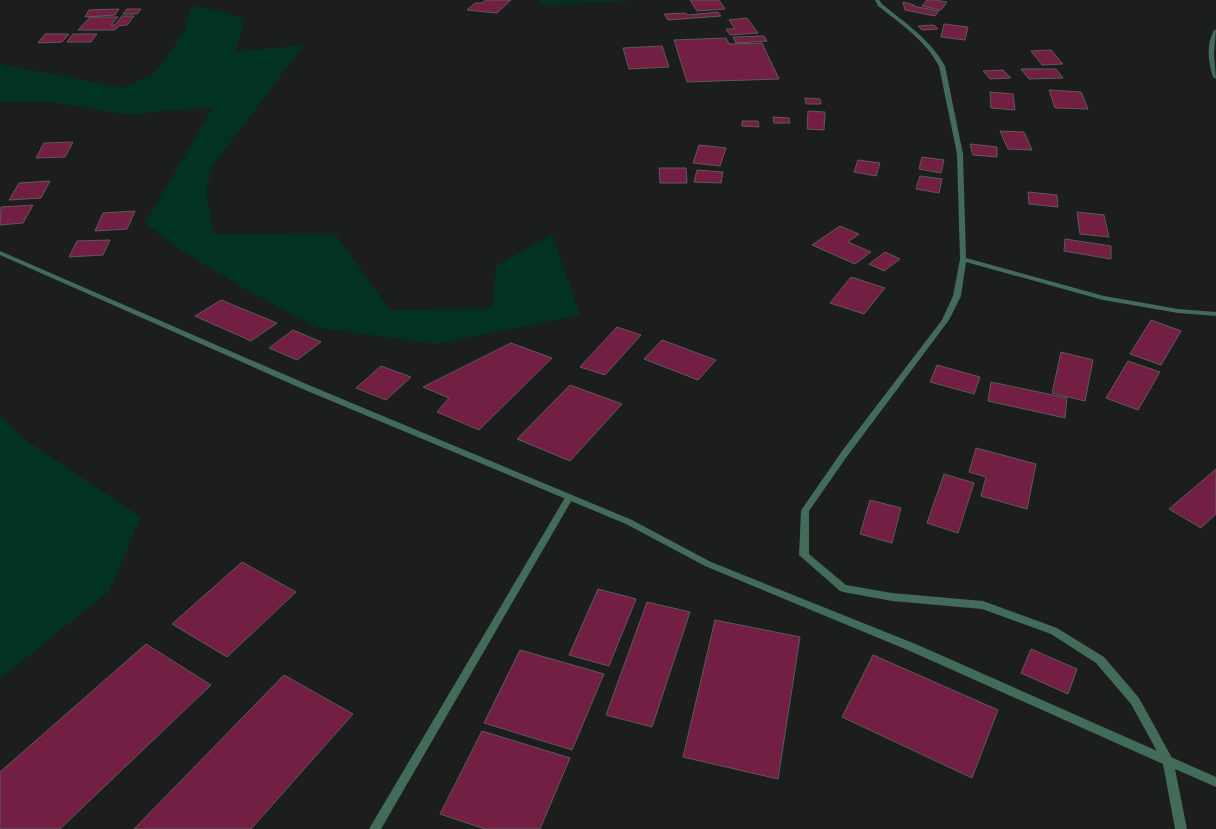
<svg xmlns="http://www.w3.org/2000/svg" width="1216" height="829" viewBox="0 0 1216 829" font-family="Ubuntu,sans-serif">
	<rect width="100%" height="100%" fill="#1c1e1d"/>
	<path fill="#023322" d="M 540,0 L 645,0 L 538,5 Z
		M 192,6 L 217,10 L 245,19 L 235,52 L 304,45 L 213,165 L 206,192 L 213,234 L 336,235 L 390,310 L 492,308 L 496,266 L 552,234 L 580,315 L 436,344 L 314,327 L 244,288 L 176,247 L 145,223 L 213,108 L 170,110 L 130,115 L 50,102 L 0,102 L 0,99 L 3,95 L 0,93 L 0,64 L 124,88 L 155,73 L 184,32 Z
		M 0,415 L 24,439 L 141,517 L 109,591 L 0,679 Z"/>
	<path fill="#731e43" stroke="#5d5a5b" d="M 486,0 L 511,0 L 497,13 L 467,10 L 475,3 L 482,3 Z
		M 690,0 L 719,0 L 725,9 L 697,11 Z
		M 927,0 L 934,0 L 947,2 L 941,10 L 922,6 Z
		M 903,2 L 914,5 L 913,6 L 939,11 L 935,16 L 905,10 Z
		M 119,9 L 115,15 L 85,17 L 89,10 Z
		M 127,9 L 141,9 L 137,14 L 123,14 Z
		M 718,12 L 721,16 L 668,20 L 664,14 L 686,13 L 688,15 Z
		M 122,16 L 134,16 L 127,25 L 119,26 L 115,30 L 78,30 L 90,17 L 118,17 L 111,25 L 115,25 Z
		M 747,18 L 758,33 L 730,35 L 726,29 L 735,29 L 729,20 Z
		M 944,24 L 968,27 L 965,40 L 941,37 Z
		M 934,25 L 938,29 L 922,30 L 918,26 Z
		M 45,34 L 69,34 L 62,42 L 38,43 Z
		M 73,34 L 97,34 L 91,42 L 67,42 Z
		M 764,36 L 767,41 L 736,43 L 733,37 Z
		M 726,38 L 729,44 L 762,43 L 779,79 L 687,82 L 674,40 Z
		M 662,46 L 669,67 L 629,69 L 623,48 Z
		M 1051,50 L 1063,64 L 1042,65 L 1031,51 Z
		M 1021,69 L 1056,69 L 1063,78 L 1029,79 Z
		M 1003,70 L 1011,78 L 990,79 L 983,71 Z
		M 1049,90 L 1081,92 L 1088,109 L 1055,108 Z
		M 990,92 L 1013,94 L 1015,110 L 991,108 Z
		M 805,98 L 820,99 L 821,104 L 806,104 Z
		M 808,111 L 825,112 L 824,130 L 807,129 Z
		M 773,117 L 789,118 L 790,123 L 774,123 Z
		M 742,121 L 758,121 L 759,127 L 742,126 Z
		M 1000,131 L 1024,132 L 1032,150 L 1008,149 Z
		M 73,142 L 65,157 L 36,158 L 44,143 Z
		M 970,144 L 997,147 L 997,157 L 973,155 Z
		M 699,145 L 726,148 L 720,166 L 693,163 Z
		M 922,157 L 944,160 L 941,173 L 919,169 Z
		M 858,160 L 880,163 L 876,176 L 854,172 Z
		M 659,168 L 686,168 L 687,183 L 660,183 Z
		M 697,170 L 723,172 L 721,183 L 694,182 Z
		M 920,176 L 942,179 L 939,193 L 916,189 Z
		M 50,181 L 41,198 L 9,200 L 19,183 Z
		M 1028,192 L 1057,195 L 1058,207 L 1029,204 Z
		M 33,205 L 23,223 L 0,225 L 1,207 Z
		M 135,211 L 127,229 L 95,231 L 103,213 Z
		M 1077,212 L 1104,215 L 1109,237 L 1080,234 Z
		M 840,226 L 859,234 L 848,242 L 871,252 L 855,264 L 812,245 Z
		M 1065,239 L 1111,246 L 1111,259 L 1064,251 Z
		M 110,240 L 103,255 L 69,257 L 77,241 Z
		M 885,252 L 900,259 L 884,271 L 869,264 Z
		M 851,277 L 885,288 L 864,314 L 830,303 Z
		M 221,300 L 277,323 L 251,341 L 195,316 Z
		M 1151,320 L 1181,331 L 1161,365 L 1130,354 Z
		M 617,327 L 641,335 L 605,375 L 580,367 Z
		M 293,330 L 321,342 L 297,360 L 269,348 Z
		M 662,340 L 716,360 L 698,380 L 644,359 Z
		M 511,343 L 552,358 L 479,430 L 437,412 L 449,398 L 423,387 Z
		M 1061,352 L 1093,360 L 1085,401 L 1052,393 Z
		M 1128,361 L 1160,372 L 1138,410 L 1106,398 Z
		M 937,365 L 980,377 L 974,394 L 930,382 Z
		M 381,366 L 411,377 L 386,400 L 356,388 Z
		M 991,382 L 1067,398 L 1065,418 L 988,401 Z
		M 570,385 L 622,404 L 570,461 L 517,439 Z
		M 976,448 L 1036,464 L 1027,509 L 981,496 L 986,477 L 969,472 Z
		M 1216,469 L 1216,514 L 1201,528 L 1169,509 Z
		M 944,474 L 974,483 L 958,533 L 927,523 Z
		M 870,500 L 901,508 L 892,543 L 860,534 Z
		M 242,562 L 296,592 L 227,657 L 172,624 Z
		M 598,589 L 636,599 L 609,666 L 569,655 Z
		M 647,602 L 690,612 L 652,727 L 606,715 Z
		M 715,620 L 800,637 L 778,779 L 683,757 Z
		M 146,644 L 211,685 L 60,829 L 0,829 L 0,772 Z
		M 1031,649 L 1077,669 L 1068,694 L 1021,673 Z
		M 520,650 L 604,674 L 572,750 L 484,723 Z
		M 873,655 L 998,710 L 972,778 L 842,717 Z
		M 284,675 L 353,714 L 251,829 L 134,829 Z
		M 482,731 L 570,758 L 540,829 L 485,829 L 440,814 Z"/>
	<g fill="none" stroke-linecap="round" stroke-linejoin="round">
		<path fill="#426b59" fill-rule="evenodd" d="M 875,0 L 879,0 L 882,4 C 905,23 930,39 945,66 L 963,154 L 966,258 L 1104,296 L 1178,309 L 1216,312 L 1216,316 L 1178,313 L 1103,300 L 966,262 L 961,296 L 949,320 L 848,455 L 809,511 L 809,554 L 846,585 L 892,593 L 983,601 L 1057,628 L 1104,657 L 1139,698 L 1172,758 L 1173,761 L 1172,764 L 1168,766 L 1164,764 L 1131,704 L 1096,663 L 1051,634 L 982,609 L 892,601 L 843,592 L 840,591 L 799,555 L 801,511 L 802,509 L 842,451 L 942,320 L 953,296 L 960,259 L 957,154 L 939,66 C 925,40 901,24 878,6 Z
			M 569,495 L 572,496 L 573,498 L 381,829 L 369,829 L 566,496 Z"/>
		<path fill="#426b59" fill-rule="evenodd" d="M 1214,30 L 1216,30 L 1214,54 L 1216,79 L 1213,77 C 1208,61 1206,45 1214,30 Z
			M 0,251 L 311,386 L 632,520 L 711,562 L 918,645 L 1216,777 L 1216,787 L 1175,769 L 1187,829 L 1175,829 L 1163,764 L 910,651 L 705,566 L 626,524 L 305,390 L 0,255 Z"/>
	</g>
</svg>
